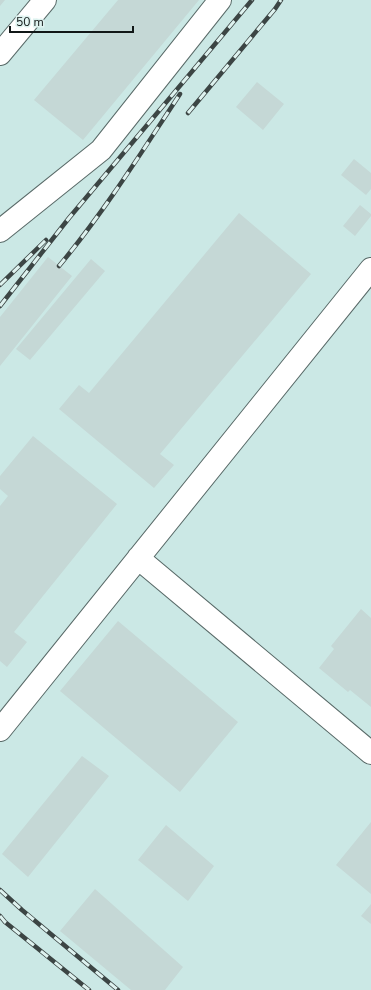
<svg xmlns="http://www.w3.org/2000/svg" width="371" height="990" viewBox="0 0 371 990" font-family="'Nunito Sans',sans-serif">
	<rect width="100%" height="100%" fill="#def2ef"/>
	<path fill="#cbe8e5" d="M 0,0 L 371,0 L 371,990 L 0,990 Z"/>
	<path fill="#c5d8d6" d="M 0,0 L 5,0 L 0,6 Z
		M 118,0 L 199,0 L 83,140 L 34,100 Z
		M 257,82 L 284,104 L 263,130 L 236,107 Z
		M 354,159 L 371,173 L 371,189 L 366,195 L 341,175 Z
		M 360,205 L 371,214 L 371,216 L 355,236 L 343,226 Z
		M 239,213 L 311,274 L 160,454 L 174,465 L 154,488 L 59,409 L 79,385 L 89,393 Z
		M 48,257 L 72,276 L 0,366 L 0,317 Z
		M 91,259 L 105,271 L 30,360 L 16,349 Z
		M 33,436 L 117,504 L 14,632 L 27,642 L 7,667 L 0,661 L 0,506 L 8,496 L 0,489 L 0,476 Z
		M 361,609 L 371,618 L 371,707 L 350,690 L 348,692 L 319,668 L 334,649 L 331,646 Z
		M 118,621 L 238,722 L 180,792 L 60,691 Z
		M 82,756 L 109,776 L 28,877 L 2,854 Z
		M 371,822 L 371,894 L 336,865 Z
		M 166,825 L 214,866 L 188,901 L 138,860 Z
		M 95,889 L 183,967 L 165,990 L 131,990 L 60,931 Z
		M 371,904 L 371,924 L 361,916 Z"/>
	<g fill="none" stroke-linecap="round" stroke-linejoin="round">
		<defs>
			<path id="minor" d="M 0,54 L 45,0
				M 0,231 L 101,150 L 220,0
				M 138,558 L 371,753
				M 0,730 L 371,269"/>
		</defs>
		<use href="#minor" stroke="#596a68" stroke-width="24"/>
		<use href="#minor" stroke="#fff" stroke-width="22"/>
		<defs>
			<path id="rail" d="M 188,113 L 275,9 L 281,0
				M 59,266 C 104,212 141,153 180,94
				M 0,285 L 46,240
				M 0,306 L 69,218 L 252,0
				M 0,890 L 22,910 L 118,990
				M 0,916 L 5,922 L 89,990"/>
		</defs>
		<use href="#rail" stroke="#3c4544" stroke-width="4.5"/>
		<use href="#rail" stroke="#def2ef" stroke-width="3" stroke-dasharray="9" stroke-linecap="butt"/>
	</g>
	<path d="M10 26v6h123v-6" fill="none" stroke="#111717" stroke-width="2"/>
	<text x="16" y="26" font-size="12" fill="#111717" stroke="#def2ef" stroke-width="3" paint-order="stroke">50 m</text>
</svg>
